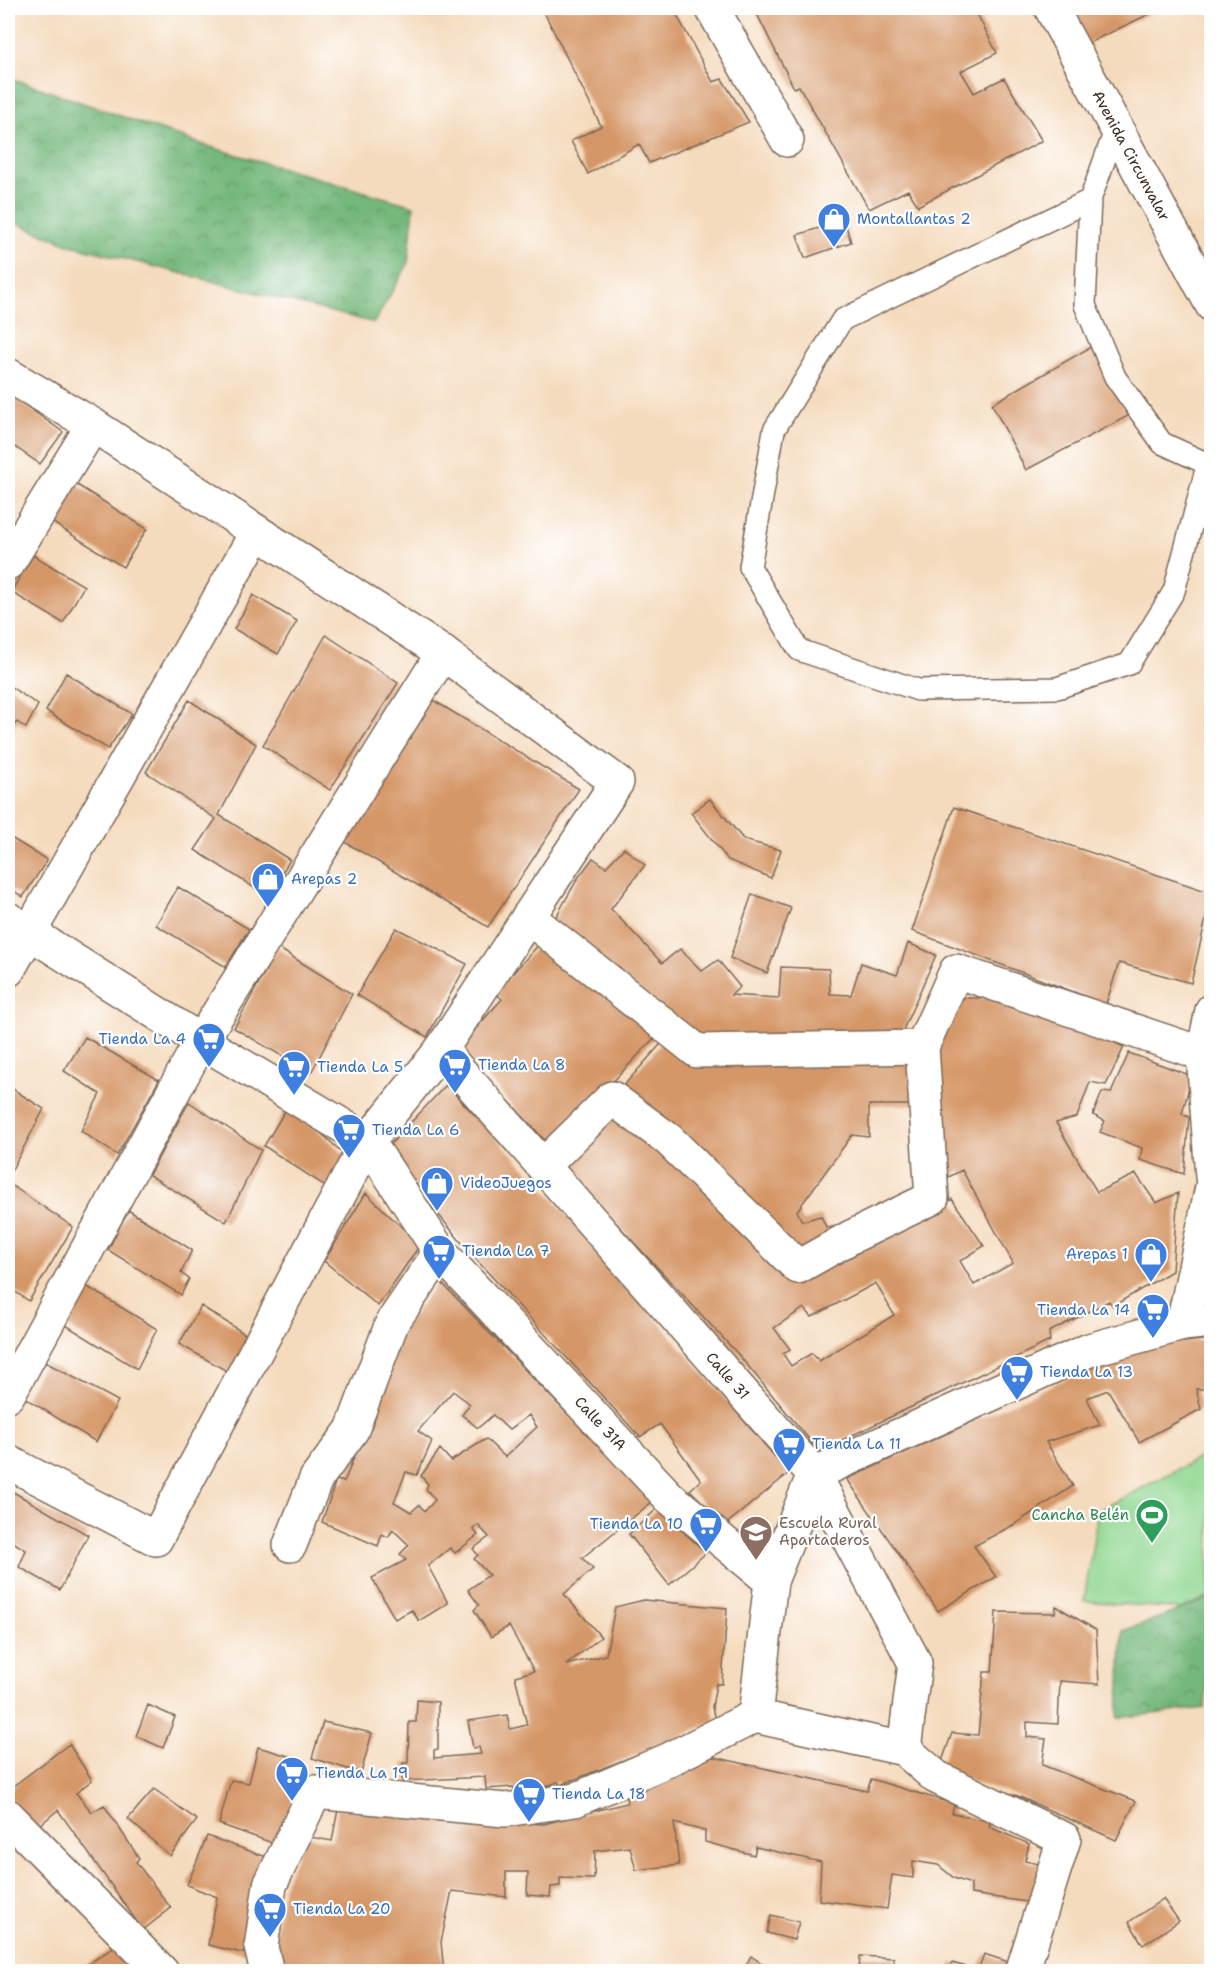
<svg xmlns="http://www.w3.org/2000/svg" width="1219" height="1979" viewBox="0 0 1219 1979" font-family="'Shantell Sans',sans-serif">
	<defs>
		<pattern id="forest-crowns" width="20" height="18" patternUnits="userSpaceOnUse" patternTransform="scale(1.5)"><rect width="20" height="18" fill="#74b87b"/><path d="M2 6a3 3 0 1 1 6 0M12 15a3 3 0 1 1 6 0" fill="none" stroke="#609664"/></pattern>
	</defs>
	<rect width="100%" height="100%" fill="#fff"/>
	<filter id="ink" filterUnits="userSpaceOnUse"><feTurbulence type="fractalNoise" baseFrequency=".0167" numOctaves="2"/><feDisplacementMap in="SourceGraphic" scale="12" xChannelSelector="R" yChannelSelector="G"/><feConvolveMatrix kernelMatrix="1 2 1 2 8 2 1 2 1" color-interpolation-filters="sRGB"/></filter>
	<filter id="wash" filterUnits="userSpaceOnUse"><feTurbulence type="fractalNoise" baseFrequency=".008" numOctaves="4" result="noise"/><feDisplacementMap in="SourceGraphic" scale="24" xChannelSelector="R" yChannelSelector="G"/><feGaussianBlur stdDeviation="1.35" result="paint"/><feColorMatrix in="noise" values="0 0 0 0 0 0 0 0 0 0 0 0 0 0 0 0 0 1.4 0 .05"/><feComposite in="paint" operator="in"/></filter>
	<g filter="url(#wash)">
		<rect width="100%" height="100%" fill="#f5dbbe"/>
		<path fill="#91d791" stroke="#668058" stroke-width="1.5" d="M 1201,1457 L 1211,1465 L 1209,1597 L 1181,1609 L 1084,1601 L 1098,1511 Z"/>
		<path fill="url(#forest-crowns)" stroke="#58714c" stroke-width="1.5" d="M 8,77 L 207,146 L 414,206 L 408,264 L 374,323 L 71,245 L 8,220 Z
			M 1211,1581 L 1211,1644 L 1205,1708 L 1118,1718 L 1123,1631 L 1209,1599 Z"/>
		<g id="blocks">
			<path fill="#d59767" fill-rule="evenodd" d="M 542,8 L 673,8 L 713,82 L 722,79 L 749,122 L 649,163 L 639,144 L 588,174 L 571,141 L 601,126 Z
				M 754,8 L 974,8 L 997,53 L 961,71 L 974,93 L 1004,78 L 1042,141 L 918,206 L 908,190 L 869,209 L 799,86 L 794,88 Z
				M 1061,8 L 1162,8 L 1082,46 Z
				M 844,220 L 851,242 L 805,258 L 797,235 Z
				M 1094,345 L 1128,416 L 1026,470 L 992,404 Z
				M 8,393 L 63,432 L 40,464 L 8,442 Z
				M 74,483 L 147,529 L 123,567 L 50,521 Z
				M 33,555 L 84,586 L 63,623 L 11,592 Z
				M 253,595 L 297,621 L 278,654 L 234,629 Z
				M 326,635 L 398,683 L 330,790 L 263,745 Z
				M 66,673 L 132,714 L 108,749 L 46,711 Z
				M 8,685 L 38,705 L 26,728 L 17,722 L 8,733 Z
				M 428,697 L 579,789 L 488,927 L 343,841 Z
				M 189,700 L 256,744 L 219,815 L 290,860 L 267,896 L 195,850 L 216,819 L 146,772 Z
				M 710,799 L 744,840 L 781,850 L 771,878 L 728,860 L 691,813 Z
				M 954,807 L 1212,893 L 1191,983 L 1119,963 L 1106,1004 L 912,931 Z
				M 8,836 L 47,860 L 23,897 L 8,887 Z
				M 624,848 L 645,865 L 611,909 L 662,963 L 680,949 L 702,971 L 718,960 L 740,987 L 731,995 L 779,998 L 781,967 L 829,969 L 830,994 L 851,995 L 861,963 L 897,975 L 908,943 L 936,955 L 899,1039 L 704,1039 L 552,924 L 578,878 L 593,858 L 606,867 Z
				M 178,887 L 249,929 L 226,967 L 156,925 Z
				M 752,894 L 791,908 L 767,973 L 730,958 Z
				M 396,928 L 467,964 L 427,1037 L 357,995 Z
				M 544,939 L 659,1033 L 551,1147 L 459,1047 L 502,999 L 495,993 Z
				M 278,948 L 352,994 L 311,1073 L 234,1028 Z
				M 954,998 L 990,998 L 1098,1035 L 1124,1047 L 1106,1085 L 1090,1082 L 1077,1117 L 1056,1123 L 1097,1192 L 1136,1174 L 1156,1203 L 1178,1193 L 1172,1271 L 1113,1306 L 1109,1301 L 1049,1332 L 1050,1341 L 819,1451 L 737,1353 L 559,1162 L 609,1113 L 645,1132 L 740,1221 L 788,1280 L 895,1224 L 952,1199 L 984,1246 L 960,1261 L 974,1285 L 1013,1263 L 962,1170 L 939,1182 L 935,1047 ZM 876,1283 L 894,1315 L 819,1361 L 812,1353 L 791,1366 L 783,1354 L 790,1349 L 774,1328 L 804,1308 L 812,1317 Z
				M 85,1037 L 159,1080 L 117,1155 L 81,1131 L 100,1094 L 64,1071 Z
				M 667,1037 L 913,1060 L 914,1105 L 869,1105 L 869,1137 L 852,1135 L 797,1211 L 802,1221 L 821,1216 L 826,1227 L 835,1227 L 804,1259 L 619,1091 Z
				M 1129,1053 L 1192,1076 L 1182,1114 L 1189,1117 L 1184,1174 L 1140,1160 L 1142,1148 L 1100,1132 L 1105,1121 L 1093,1115 L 1102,1092 L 1111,1093 Z
				M 446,1085 L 542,1186 L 789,1473 L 725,1525 L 690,1490 L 701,1480 L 660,1424 L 640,1437 L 471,1254 L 385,1150 Z
				M 8,1086 L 44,1109 L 8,1177 Z
				M 189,1102 L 261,1150 L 226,1222 L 149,1175 Z
				M 286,1109 L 321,1133 L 349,1159 L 334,1192 L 264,1146 Z
				M 8,1183 L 73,1227 L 29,1301 L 8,1287 Z
				M 366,1193 L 420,1245 L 378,1306 L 324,1261 Z
				M 128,1210 L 192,1250 L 181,1273 L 189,1279 L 181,1295 L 108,1250 Z
				M 439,1280 L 652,1502 L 582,1558 L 593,1569 L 564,1594 L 601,1637 L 566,1665 L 606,1655 L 615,1607 L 644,1600 L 727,1608 L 722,1684 L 716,1684 L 712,1707 L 715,1720 L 662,1745 L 560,1785 L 558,1782 L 530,1792 L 516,1792 L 513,1787 L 486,1789 L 485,1777 L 402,1781 L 403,1763 L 408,1763 L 409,1722 L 416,1722 L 417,1700 L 438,1702 L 438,1749 L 434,1750 L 434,1758 L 481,1754 L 479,1747 L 473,1748 L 468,1721 L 507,1715 L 510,1729 L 527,1725 L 515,1676 L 534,1671 L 509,1626 L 491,1637 L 474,1610 L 479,1605 L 468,1590 L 489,1575 L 474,1559 L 478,1555 L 473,1549 L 489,1537 L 478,1525 L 473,1529 L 478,1535 L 455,1553 L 450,1548 L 428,1566 L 448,1603 L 419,1621 L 412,1610 L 395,1619 L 372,1578 L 406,1560 L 400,1554 L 409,1545 L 393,1530 L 388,1537 L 382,1534 L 378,1546 L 322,1522 L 336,1480 L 344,1482 L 359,1445 L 402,1331 ZM 453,1391 L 470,1404 L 462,1415 L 478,1428 L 493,1415 L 509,1430 L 529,1415 L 537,1427 L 505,1457 L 486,1439 L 451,1461 L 440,1449 L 421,1476 L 428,1484 L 426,1489 L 435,1500 L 425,1511 L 419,1505 L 411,1512 L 394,1502 L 406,1472 L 417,1475 L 432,1441 L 418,1431 Z
				M 86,1286 L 157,1329 L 137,1369 L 64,1324 Z
				M 201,1306 L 253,1339 L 232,1374 L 179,1344 Z
				M 1160,1336 L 1166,1344 L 1212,1339 L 1212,1389 L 1196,1389 L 1201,1409 L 1139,1442 L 1108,1390 L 1087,1398 L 1100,1425 L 1046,1442 L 1073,1486 L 1015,1524 L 974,1546 L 996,1577 L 938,1611 L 847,1479 Z
				M 45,1362 L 118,1401 L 96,1442 L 25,1398 Z
				M 8,1489 L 88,1535 L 60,1590 L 19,1567 L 26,1550 L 8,1539 Z
				M 658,1508 L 706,1553 L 669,1585 L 629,1534 Z
				M 1056,1606 L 1096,1630 L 1099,1684 L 1060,1681 L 1058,1724 L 1027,1722 L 1027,1737 L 1046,1739 L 1042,1765 L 1136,1801 L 1116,1840 L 1018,1796 L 972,1782 L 941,1764 L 952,1733 L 978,1735 L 984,1672 L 992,1672 L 996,1612 L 1055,1613 Z
				M 148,1705 L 175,1717 L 163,1748 L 136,1736 Z
				M 323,1722 L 372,1733 L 361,1773 L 312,1758 Z
				M 69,1744 L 92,1780 L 76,1793 L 92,1812 L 104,1805 L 139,1858 L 136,1862 L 171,1908 L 143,1930 L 58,1810 L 35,1829 L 8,1795 L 8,1790 Z
				M 258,1747 L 302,1760 L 281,1846 L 219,1824 L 231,1780 L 249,1783 Z
				M 705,1755 L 867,1791 L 871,1779 L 954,1804 L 952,1813 L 990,1822 L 989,1827 L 1029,1844 L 1025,1861 L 1044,1865 L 1034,1903 L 971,1894 L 971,1884 L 954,1878 L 938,1865 L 913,1861 L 913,1878 L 892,1875 L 887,1909 L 819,1900 L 821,1862 L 756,1847 L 754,1855 L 705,1842 L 705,1831 L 674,1823 L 679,1865 L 636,1870 L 630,1847 L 595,1851 L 594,1879 L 560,1878 L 560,1886 L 551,1887 L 550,1897 L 527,1895 L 528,1872 L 506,1872 L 506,1897 L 452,1891 L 441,1942 L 444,1972 L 282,1972 L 270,1963 L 284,1885 L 305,1836 L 332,1841 L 338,1809 L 462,1820 L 544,1824 L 627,1803 L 626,1796 L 667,1770 Z
				M 154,1789 L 197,1820 L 170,1856 L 128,1819 Z
				M 207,1836 L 272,1859 L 247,1954 L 208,1945 L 217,1897 L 187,1885 Z
				M 1163,1899 L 1179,1921 L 1143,1945 L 1129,1922 Z
				M 771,1915 L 799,1922 L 794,1940 L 767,1933 Z
				M 117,1945 L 139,1972 L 76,1972 Z
				M 984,1954 L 1015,1964 L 1012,1972 L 948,1972 L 952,1963 L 978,1970 Z
				M 751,1956 L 774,1972 L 742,1972 Z
				M 860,1956 L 894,1958 L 893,1972 L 859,1972 Z"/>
		</g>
	</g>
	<g filter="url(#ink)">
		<use href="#blocks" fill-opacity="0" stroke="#7c6856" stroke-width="1.5"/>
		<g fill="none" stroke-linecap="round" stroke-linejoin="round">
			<defs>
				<path id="service" d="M 1116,128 L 1090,200 L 1085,305 L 1115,377 L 1162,443 L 1212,466
					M 1090,200 L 842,320 L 774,430 L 750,567 L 799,650 L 918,690 L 1057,688 L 1129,664 L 1174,591 L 1207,466"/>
				<g id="minor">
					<path d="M 712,8 L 787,140"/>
					<path d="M 8,375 L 93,425 L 443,653 L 617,782 L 441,1050 L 368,1141 L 156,1539 L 8,1462"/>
					<path d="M 8,563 L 93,425"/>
					<path d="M 528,917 L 697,1051 L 922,1047 L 956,971 L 1203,1054"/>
					<path id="s1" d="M 8,919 L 201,1041 L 368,1141 L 440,1252 L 669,1497 L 771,1581 L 755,1716"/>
					<path d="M 8,970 L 257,532"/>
					<path d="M 1212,1010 L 1203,1054 L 1212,1177"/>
					<path id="s2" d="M 441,1050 L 814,1474 L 915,1663 L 904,1749"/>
					<path d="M 543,1166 L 612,1098 L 669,1140 L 798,1267 L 851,1237 L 932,1198 L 922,1047"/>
					<path d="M 1183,1324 L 1212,1187"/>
					<path d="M 8,1395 L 201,1041 L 443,653"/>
					<path d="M 290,1545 L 316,1479 L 352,1430 L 392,1323 L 440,1252"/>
					<path d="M 771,1581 L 814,1474 L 1089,1350 L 1183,1324 L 1212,1321"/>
					<path d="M 8,1816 L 162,1972"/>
					<path d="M 267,1972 L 261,1947 L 270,1885 L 315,1792 L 505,1810 L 575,1800 L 668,1760 L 755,1716 L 904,1749 L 936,1777 L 1064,1839 L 1022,1972"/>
				</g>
				<g id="primary">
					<path id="s3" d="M 1051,8 L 1212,305"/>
				</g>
			</defs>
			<use href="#service" stroke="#7c6856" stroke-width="24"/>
			<use href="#minor" stroke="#7c6856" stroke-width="36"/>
			<use href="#primary" stroke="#7c6856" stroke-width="36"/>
			<use href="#service" stroke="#fff" stroke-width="21"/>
			<use href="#minor" stroke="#fff" stroke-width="33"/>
			<use href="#primary" stroke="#fff" stroke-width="33"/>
		</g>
	</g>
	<defs>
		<symbol id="shop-pin" viewBox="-11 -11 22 30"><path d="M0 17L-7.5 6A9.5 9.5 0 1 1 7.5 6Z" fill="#3f7fe0" stroke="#fff"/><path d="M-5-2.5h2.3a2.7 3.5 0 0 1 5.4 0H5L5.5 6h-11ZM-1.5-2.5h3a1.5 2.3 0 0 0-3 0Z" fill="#fff"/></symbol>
		<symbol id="supermarket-pin" viewBox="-11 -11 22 30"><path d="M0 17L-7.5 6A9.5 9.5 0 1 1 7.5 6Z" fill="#3f7fe0" stroke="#fff"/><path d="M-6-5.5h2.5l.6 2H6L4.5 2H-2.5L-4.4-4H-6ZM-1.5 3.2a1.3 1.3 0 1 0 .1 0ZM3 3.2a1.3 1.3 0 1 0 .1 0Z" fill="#fff"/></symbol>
		<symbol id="stadium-pin" viewBox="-11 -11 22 30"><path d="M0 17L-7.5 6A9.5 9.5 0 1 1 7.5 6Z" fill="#2e9e5b" stroke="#fff"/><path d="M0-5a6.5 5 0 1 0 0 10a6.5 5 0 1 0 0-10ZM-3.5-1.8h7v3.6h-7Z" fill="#fff"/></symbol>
		<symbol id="school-pin" viewBox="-11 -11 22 30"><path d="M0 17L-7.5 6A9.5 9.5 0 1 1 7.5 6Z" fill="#8d6e63" stroke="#fff"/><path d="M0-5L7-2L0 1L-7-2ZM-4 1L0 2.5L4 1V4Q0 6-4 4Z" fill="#fff"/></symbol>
	</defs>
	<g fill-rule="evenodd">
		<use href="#shop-pin" x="815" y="200" width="38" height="52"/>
		<use href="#shop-pin" x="249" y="860" width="38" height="52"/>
		<use href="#supermarket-pin" x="190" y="1020" width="38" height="52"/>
		<use href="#supermarket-pin" x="436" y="1046" width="38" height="52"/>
		<use href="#supermarket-pin" x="275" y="1048" width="38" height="52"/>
		<use href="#supermarket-pin" x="330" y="1111" width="38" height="52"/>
		<use href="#shop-pin" x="418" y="1164" width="38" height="52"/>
		<use href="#supermarket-pin" x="420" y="1232" width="38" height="52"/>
		<use href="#shop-pin" x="1132" y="1235" width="38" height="52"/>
		<use href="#supermarket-pin" x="1134" y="1291" width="38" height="52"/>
		<use href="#supermarket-pin" x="998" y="1353" width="38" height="52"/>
		<use href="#supermarket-pin" x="770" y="1425" width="38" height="52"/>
		<use href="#stadium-pin" x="1133" y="1496" width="38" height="52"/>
		<use href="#supermarket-pin" x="687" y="1505" width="38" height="52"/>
		<use href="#school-pin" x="737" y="1513" width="38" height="52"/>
		<use href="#supermarket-pin" x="273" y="1754" width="38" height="52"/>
		<use href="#supermarket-pin" x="510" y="1775" width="38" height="52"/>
		<use href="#supermarket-pin" x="251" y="1890" width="38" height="52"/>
	</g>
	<g text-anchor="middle" stroke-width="4.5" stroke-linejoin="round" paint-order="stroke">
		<g font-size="15" fill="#3b2a1e" stroke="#fff">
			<text dy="5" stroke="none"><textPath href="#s3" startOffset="168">Avenida Circunvalar</textPath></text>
			<text dy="5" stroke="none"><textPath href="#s2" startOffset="434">Calle 31</textPath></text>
			<text dy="5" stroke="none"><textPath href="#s1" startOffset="790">Calle 31A</textPath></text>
		</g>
		<g font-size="15" fill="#366cbe" stroke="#fff" text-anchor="start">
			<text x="857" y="224">Montallantas 2</text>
			<text x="291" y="884">Arepas 2</text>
			<text x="186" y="1044" text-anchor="end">Tienda La 4</text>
			<text x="478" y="1070">Tienda La 8</text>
			<text x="317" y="1072">Tienda La 5</text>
			<text x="372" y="1135">Tienda La 6</text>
			<text x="460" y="1188">VideoJuegos</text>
			<text x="462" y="1256">Tienda La 7</text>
			<text x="1128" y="1259" text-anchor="end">Arepas 1</text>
			<text x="1130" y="1315" text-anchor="end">Tienda La 14</text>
			<text x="1040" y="1377">Tienda La 13</text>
			<text x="812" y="1449">Tienda La 11</text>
			<text x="683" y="1529" text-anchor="end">Tienda La 10</text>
			<text x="315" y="1778">Tienda La 19</text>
			<text x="552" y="1799">Tienda La 18</text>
			<text x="293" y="1914">Tienda La 20</text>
		</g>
		<g font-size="15" fill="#27864d" stroke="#fff" text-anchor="end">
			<text x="1129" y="1520">Cancha Belén</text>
		</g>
		<g font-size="15" fill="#785e54" stroke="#fff" text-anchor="start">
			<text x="779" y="1528">Escuela Rural<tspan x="779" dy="17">Apartaderos</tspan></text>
		</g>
	</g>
	<rect width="1219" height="1979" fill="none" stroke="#fff" stroke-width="30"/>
</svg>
